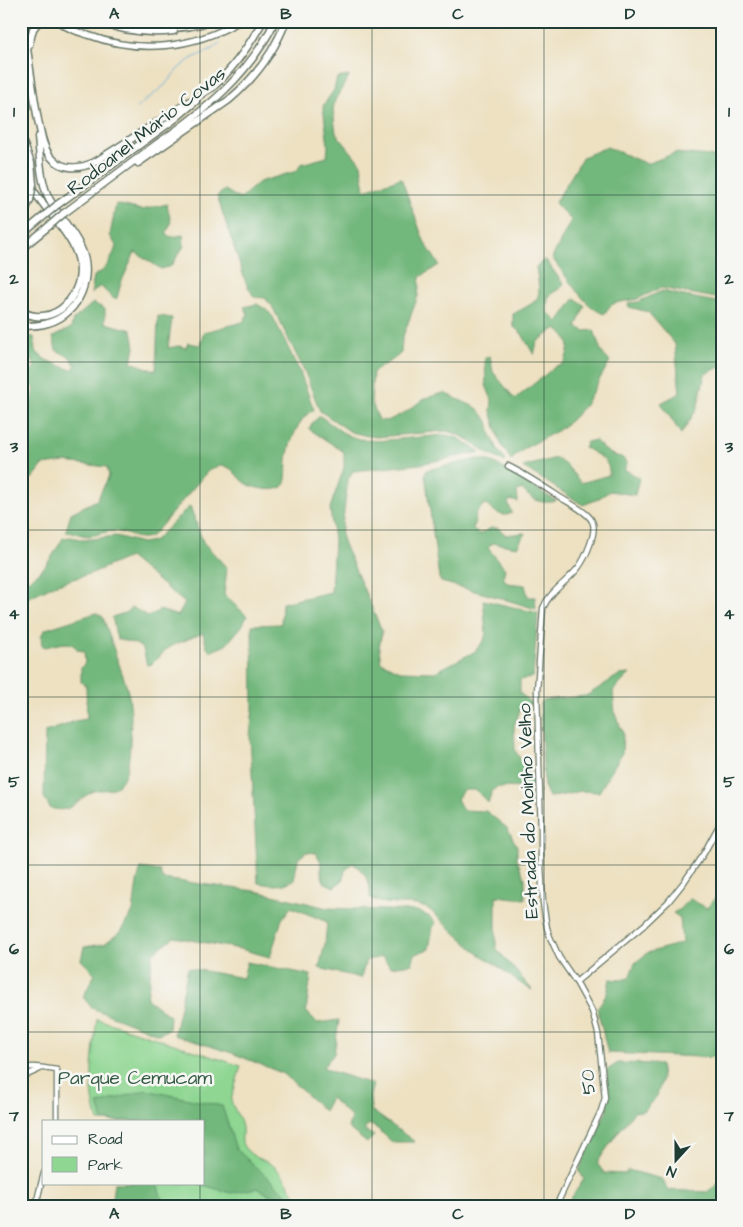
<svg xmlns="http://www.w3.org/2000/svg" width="743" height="1227" viewBox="0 0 743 1227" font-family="'Architects Daughter',sans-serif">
	<rect width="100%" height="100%" fill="#f6f6f2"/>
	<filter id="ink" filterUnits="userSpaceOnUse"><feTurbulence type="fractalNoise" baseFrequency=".02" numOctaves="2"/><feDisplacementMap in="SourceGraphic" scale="10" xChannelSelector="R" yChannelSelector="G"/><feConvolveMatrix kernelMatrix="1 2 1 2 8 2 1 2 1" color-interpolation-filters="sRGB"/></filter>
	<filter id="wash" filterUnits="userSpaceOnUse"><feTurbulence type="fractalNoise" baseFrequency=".0096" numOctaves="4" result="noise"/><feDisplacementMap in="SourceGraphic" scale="20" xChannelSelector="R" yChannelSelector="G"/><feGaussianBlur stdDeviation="1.12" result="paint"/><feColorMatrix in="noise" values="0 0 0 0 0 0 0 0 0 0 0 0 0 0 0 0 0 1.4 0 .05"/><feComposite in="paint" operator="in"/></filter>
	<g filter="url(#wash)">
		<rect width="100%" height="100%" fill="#ede1c2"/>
		<path fill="#8ed692" stroke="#568a63" d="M 97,1019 L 241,1066 L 231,1100 C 233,1109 241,1118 242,1128 C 243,1135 240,1141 244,1147 C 254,1160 265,1158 276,1168 C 285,1176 289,1187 296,1196 C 300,1201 307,1203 313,1206 L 111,1206 L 116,1183 L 204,1183 L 204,1121 L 98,1121 C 87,1087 93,1053 97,1019 Z"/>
		<path fill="#72b77c" stroke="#487a58" d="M 349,76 L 335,100 L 333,110 L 336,133 L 361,164 L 365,190 L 401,178 L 424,241 L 439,265 L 420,277 L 418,296 L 402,339 L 401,353 L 394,359 L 382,366 L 373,372 L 371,401 L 379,420 L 387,421 L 406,412 L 425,398 L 444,393 L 477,408 L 488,421 L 491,435 L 498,450 L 505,460 L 505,462 C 499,459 493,456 487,453 C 473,444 462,433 445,431 L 377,437 L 368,436 L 351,432 L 320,411 L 304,370 L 272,306 L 265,298 L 254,297 L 246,283 L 217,196 L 225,190 L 240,199 L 259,182 L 297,171 L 301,164 L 327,157 L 328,146 L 323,106 L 334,90 L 337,78 Z
			M 607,147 L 647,164 L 675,153 L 710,156 L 722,161 L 722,299 L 661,288 L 637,299 L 615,303 L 610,306 L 604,314 C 584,307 566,275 552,258 L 571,220 L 555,203 L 583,157 Z
			M 116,204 L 142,210 L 167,204 L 171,223 L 166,234 L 171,237 L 183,235 L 184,246 L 171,266 L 161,269 L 135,252 L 121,283 L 117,298 L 114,299 L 100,286 L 91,294 L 94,276 C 107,270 112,259 116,246 L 110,235 Z
			M 545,259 L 564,285 L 548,297 L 547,311 L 558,322 L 575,298 L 585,306 L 576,327 L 585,331 L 594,330 C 598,341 600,355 610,361 L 585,405 L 572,419 L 559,430 L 525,448 L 511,460 L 500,442 L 491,411 L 492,400 L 486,385 L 485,358 L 490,356 L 493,372 L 515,399 L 556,366 L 563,364 C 571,349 572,336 555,329 L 537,342 L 534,355 L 522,334 L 513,326 L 513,314 C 543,298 541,301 536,267 Z
			M 662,291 L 684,296 L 722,303 L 722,366 L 705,374 L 697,409 L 681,434 L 661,403 L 680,393 L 675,344 L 648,312 L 629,307 L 628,303 L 638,302 Z
			M 93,303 L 105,309 L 105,323 L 132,330 L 135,348 L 131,362 L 156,371 L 158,316 L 172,318 L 168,348 L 179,346 L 186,348 L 188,343 L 200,345 L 204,332 L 243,322 L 248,314 L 244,307 L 257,304 L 267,310 L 273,317 L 300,372 L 314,410 C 298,417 289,444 287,460 C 286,469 288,479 283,487 C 273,492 255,489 245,483 C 239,479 236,473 231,469 C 223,463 212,467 206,473 L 155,533 C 140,545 130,532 113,531 C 105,531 98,535 90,536 C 82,536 74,532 66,531 L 71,513 L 97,500 L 109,476 L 107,467 L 65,462 L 43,465 L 33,478 L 21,478 L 21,421 L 22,417 L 29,409 L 35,389 L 28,377 L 35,366 L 27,350 L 29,336 L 34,337 L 35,351 L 46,360 L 71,370 L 76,366 L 70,357 L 56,350 L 53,337 L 71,328 L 73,320 Z
			M 320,416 L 342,432 L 350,436 L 359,439 L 377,441 L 445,435 L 458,438 L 480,452 L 420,464 L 353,471 L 348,479 L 341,535 L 344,544 L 382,631 L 379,648 L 381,662 L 400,671 L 435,672 L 474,652 L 484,641 L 486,633 L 483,600 L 538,613 L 533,677 L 520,680 L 520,693 L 532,704 L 522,705 L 514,726 L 515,750 L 534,784 L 529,788 L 497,787 L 492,791 L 488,803 L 476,790 L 463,790 L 457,799 L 463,810 L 486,811 L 507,828 L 517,846 L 517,860 L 525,879 L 525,899 L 496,896 L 496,948 L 532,990 C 518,983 507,973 495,964 C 487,958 478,955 472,948 L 430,910 C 415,901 398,906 381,902 C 377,902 373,899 370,897 C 371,882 365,871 352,863 L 345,871 L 342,881 L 334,887 L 324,882 L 321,872 L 321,862 L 316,853 L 306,852 L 298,859 L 294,880 C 281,887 273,885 258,883 L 250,736 L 253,708 L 252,625 L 281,624 L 282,603 L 331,592 L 334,540 L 330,508 L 344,468 L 344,452 L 309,429 L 313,422 Z
			M 595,440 C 600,445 605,451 611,454 C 619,458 622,454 627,464 L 624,469 L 639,478 L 635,495 L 610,491 L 596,500 L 583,505 L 523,467 L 556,458 L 568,467 L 581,483 L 609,475 C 611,459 596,455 584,447 L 587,442 Z
			M 478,459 L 493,462 L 556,501 C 542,504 532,501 522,489 L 517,491 L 518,502 L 510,500 L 508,503 L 512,513 C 501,519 494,510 484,504 L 476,514 L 473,530 L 480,534 L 491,528 L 498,528 L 506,535 L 525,533 L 517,547 L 493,543 L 488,548 L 505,569 L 503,577 L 507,583 L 525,585 L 528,597 L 535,597 L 536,609 L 497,597 L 441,582 L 439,578 L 425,474 L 427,470 Z
			M 190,506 L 203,542 L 227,568 L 224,595 L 247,616 L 242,626 L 226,645 L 212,651 L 207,648 L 203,633 L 169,647 L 152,664 L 147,665 L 143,649 L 136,644 L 117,639 L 112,617 L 125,613 L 132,607 L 148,617 L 160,610 L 178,616 L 185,603 L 129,557 L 92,573 L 54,585 L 21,601 L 21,583 C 42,576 52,557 63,538 L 71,537 L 84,540 L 116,536 L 142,543 L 154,541 Z
			M 96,613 L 103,617 C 109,634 114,651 120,667 C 124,679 129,691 130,704 C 132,718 130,732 130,746 C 129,758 128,776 118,785 C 110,793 100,787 90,793 C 74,802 72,814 50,808 L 44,797 L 45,732 L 66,725 L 74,721 L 87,719 L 86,686 L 81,682 L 81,668 L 85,663 L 84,651 L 78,650 C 70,638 57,645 45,647 L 42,646 C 41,638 40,634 46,629 Z
			M 630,674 L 613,691 L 615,714 L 623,733 L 622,753 L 599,792 L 581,791 L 559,796 L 549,797 L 544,786 L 540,704 L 543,700 L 586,696 L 619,675 Z
			M 141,868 L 160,871 L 162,879 L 255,891 L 299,901 L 327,908 L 417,911 L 430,917 L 436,923 L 433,927 L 429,949 L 415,954 L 412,964 L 390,967 L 383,957 L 366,960 L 361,978 L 319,968 L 325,944 L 327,922 L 291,907 L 282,919 L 270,957 L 240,949 L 174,937 L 153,953 L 147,999 L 170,1016 L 169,1029 L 158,1034 L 92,1008 L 83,997 L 95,974 L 81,960 L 84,947 L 104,944 L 119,933 L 133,912 L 137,882 Z
			M 722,889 L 722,1058 L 608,1053 L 597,1008 L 607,994 L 610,979 L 621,980 L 629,978 L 635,963 L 647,953 L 682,943 L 680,918 L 673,913 C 682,909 683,904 690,899 L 707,908 Z
			M 247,962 L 311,975 L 306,1011 L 317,1023 L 339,1020 L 334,1054 L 323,1067 L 333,1072 L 373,1084 L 370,1096 L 371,1110 L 415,1142 L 392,1142 L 378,1129 L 369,1124 L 364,1130 L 374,1136 L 367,1143 L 348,1128 L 351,1117 L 331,1098 L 324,1111 L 284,1074 L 232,1053 L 174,1035 L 188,968 L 243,978 Z
			M 618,1063 L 660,1064 L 662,1078 L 657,1096 L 643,1111 L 634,1112 L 616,1135 L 597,1163 L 604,1173 L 625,1174 L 628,1170 L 662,1179 L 668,1190 L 707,1192 L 722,1181 L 722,1206 L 566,1206 L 584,1179 L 579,1171 L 591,1138 L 607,1111 L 607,1070 Z
			M 146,1090 L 222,1106 L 236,1149 L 299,1206 L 290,1206 L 257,1188 L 231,1193 L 196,1183 L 204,1183 L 204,1121 L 103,1121 L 98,1104 Z
			M 114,1183 L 157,1183 L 164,1206 L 109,1206 L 112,1198 Z"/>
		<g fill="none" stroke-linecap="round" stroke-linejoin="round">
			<path stroke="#60add9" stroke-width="1" d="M 136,108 L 164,86 L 178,69 L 191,59 L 212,49 L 220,43
				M 499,1206 L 501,1203"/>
		</g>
	</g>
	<g filter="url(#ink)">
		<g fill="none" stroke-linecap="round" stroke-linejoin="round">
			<defs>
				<path id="tertiary" d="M 508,466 C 526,475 541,485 558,496 C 567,502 587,511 592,521 C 598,531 585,559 578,568 C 567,582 550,591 543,608 L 537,691 L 541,833 L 541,865 L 543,903 L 547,928 L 550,937 L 559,957 L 576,982
					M 21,1070 C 31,1064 46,1069 57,1070 L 57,1121
					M 21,1073 L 29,1074 L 40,1069
					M 36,1206 L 39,1192 L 44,1173"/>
				<path id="secondary" d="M 556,1206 L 601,1111 L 605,1098 L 598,1033 L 592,1011 L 576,982 L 643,926 L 668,902 L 684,882 L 704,853 L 722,820"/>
				<path id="primary" d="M 57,21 C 66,28 77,32 88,35 C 139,54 192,49 240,21"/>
				<path id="motorway" d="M 23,21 C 28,54 32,87 38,120 C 41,132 42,146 50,156 C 62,171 80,169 95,162 L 214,86
					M 95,21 C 121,30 146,35 174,31
					M 119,21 C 148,30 182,31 211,21
					M 146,21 L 173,21
					M 29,45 L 33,29 L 39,21
					M 212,88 C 233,69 249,46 263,21
					M 21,137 L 31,163 L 33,184
					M 138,163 L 229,100 C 255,78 274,53 286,21
					M 21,174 C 30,186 38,197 47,209 C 65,232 91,259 75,291 C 72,298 67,304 61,309 C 48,318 35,319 21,311
					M 57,205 L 176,118 L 196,101
					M 63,214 L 158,143 C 205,111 250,74 275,21
					M 21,219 L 30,200
					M 21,235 L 44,216
					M 21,249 L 49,226
					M 21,326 C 30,326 39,326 48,323 C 80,314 95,275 80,246 C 71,227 55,213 47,194 C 40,177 40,156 38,137"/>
			</defs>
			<use href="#tertiary" stroke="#677666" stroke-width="7"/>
			<use href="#secondary" stroke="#677666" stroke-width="7"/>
			<use href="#primary" stroke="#677666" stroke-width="8"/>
			<use href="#motorway" stroke="#677666" stroke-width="9"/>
			<use href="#tertiary" stroke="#fff" stroke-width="4.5"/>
			<use href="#secondary" stroke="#fff" stroke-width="4.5"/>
			<use href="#primary" stroke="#fff" stroke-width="5"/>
			<use href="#motorway" stroke="#fff" stroke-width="6"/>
			<defs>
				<path id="motorway-bridge" d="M 30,200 L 33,184
					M 44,216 L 57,205
					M 49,226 L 63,214"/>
			</defs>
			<use href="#motorway-bridge" stroke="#677666" stroke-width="9" stroke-linecap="butt"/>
			<use href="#motorway-bridge" stroke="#fff" stroke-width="6"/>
		</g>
	</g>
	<path fill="none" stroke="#1f3d34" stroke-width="1" stroke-opacity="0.55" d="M 200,21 L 200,1121M 372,21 L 372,1206M 544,21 L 544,1206M 21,195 L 722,195M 21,362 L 722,362M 21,530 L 722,530M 21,697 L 722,697M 21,865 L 722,865M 21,1032 L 722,1032M 200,1183 L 200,1206"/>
	<g text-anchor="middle" stroke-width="5" stroke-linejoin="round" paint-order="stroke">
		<g font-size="19" fill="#1f3d34" stroke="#f6f6f2">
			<text transform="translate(146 130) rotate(-38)" y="7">Rodoanel Mário Covas</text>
			<text transform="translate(527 811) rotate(-92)" y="7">Estrada do Moinho Velho</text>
			<text transform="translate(587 1082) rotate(-93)" y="7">50</text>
		</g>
		<g font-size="19" fill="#355c47" stroke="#f6f6f2">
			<text x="135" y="1084">Parque Cemucam</text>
		</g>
	</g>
	<rect width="743" height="1227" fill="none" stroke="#f6f6f2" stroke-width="55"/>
	<rect x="42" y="1120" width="162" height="65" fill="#f6f6f2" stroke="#a0aca6"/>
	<rect x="52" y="1136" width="25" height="8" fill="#ffffff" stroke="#a0aca6"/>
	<text x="88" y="1144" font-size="15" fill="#1f3d34">Road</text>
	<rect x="52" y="1157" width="25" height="15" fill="#8ed692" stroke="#a0aca6"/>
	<text x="88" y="1170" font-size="15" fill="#1f3d34">Park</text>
	<g transform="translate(676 1160) rotate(201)" stroke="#f6f6f2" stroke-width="4" paint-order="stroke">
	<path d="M0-4L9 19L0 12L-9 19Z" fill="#1f3d34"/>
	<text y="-8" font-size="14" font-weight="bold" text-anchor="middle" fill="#1f3d34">N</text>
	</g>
	<rect x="28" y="28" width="688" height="1172" fill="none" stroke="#1f3d34" stroke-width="2"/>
	<g font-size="16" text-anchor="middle" font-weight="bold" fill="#1f3d34">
		<text x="114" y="19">A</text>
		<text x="286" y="19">B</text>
		<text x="458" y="19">C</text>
		<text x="630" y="19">D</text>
		<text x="14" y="117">1</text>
		<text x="729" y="117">1</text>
		<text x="14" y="284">2</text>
		<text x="729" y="284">2</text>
		<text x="14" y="452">3</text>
		<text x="729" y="452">3</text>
		<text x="14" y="619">4</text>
		<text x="729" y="619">4</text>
		<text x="14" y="787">5</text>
		<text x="729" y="787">5</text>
		<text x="14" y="954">6</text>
		<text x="729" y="954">6</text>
		<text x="14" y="1121">7</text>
		<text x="729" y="1121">7</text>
		<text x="114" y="1219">A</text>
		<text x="286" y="1219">B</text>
		<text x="458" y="1219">C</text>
		<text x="630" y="1219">D</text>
	</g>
</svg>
